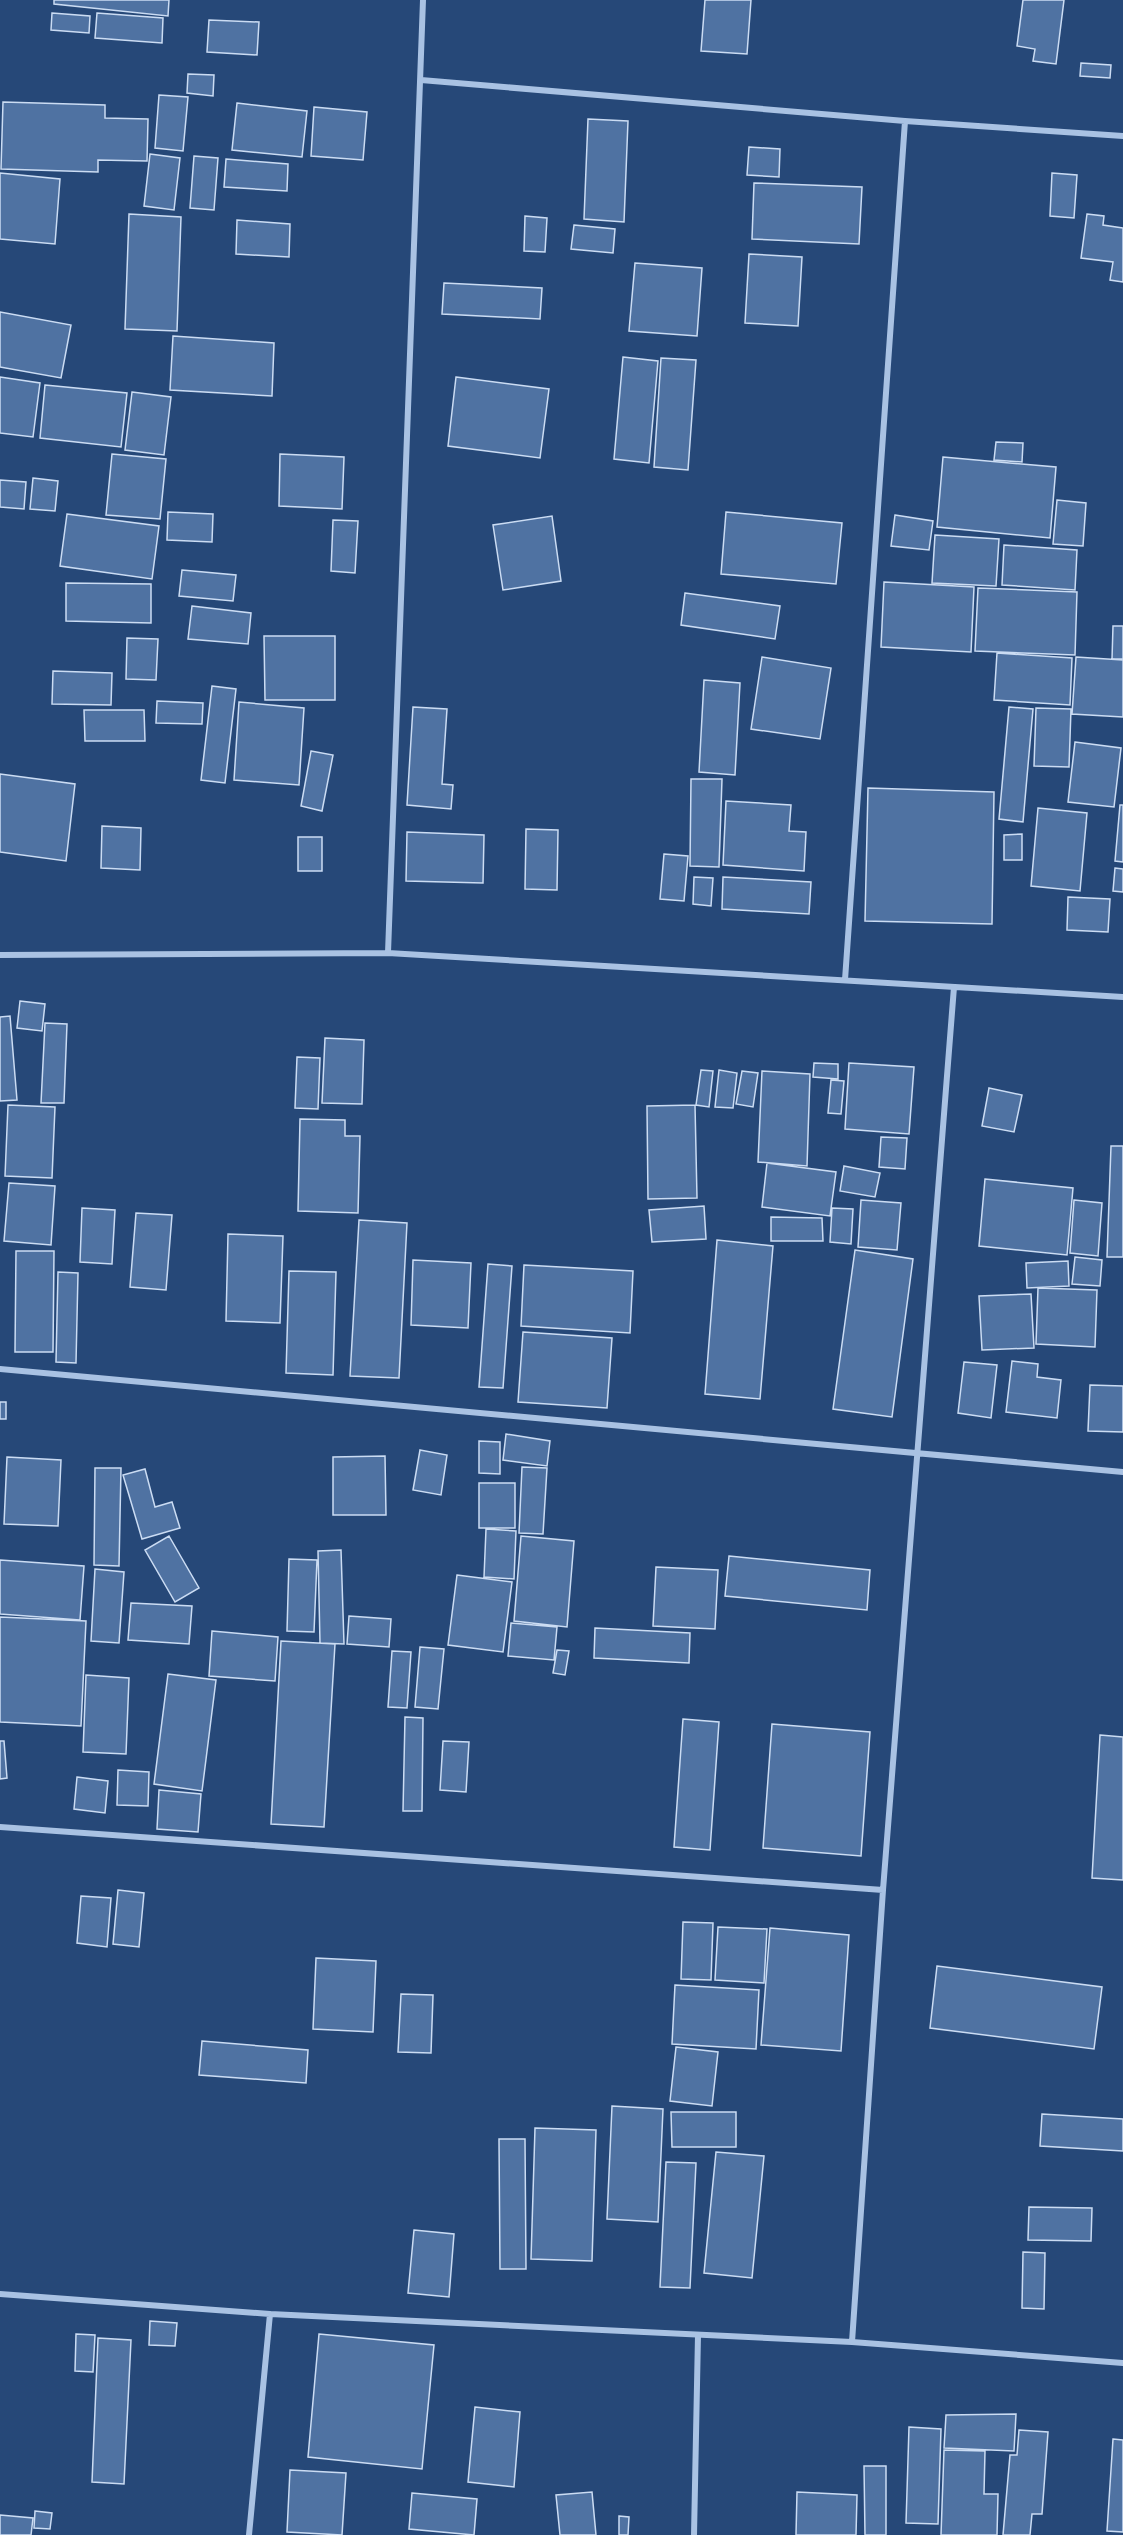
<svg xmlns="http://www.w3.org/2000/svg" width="1123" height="2535" viewBox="0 0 1123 2535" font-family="Arial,sans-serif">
	<rect width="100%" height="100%" fill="#264878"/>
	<path fill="#4f72a2" stroke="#cbdcf3" stroke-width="1.5" d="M 54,0 L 169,0 L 168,16 L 54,4 Z
		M 705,0 L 751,0 L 747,54 L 701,51 Z
		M 1023,0 L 1064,0 L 1056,64 L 1033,61 L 1035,49 L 1017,46 Z
		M 52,13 L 90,16 L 89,33 L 51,30 Z
		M 97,13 L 163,18 L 162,43 L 95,38 Z
		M 209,20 L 259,22 L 257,55 L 207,52 Z
		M 1081,63 L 1111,65 L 1110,78 L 1080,76 Z
		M 188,74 L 214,75 L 213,96 L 187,93 Z
		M 159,95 L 188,97 L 183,151 L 155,148 Z
		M 3,102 L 105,105 L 105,118 L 148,119 L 147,161 L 98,160 L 98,172 L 1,169 Z
		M 237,103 L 307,111 L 302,157 L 232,150 Z
		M 314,107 L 367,112 L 363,160 L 311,156 Z
		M 588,119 L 628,121 L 624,222 L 584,219 Z
		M 749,147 L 780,149 L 779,177 L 747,175 Z
		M 150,154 L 180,158 L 174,210 L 144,206 Z
		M 194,156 L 218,158 L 214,210 L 190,208 Z
		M 226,159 L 288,164 L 287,191 L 224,187 Z
		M 0,173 L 60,179 L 55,244 L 0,239 Z
		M 1052,173 L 1077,175 L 1074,218 L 1050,216 Z
		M 754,183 L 862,187 L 859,244 L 752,239 Z
		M 129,214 L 181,217 L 177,331 L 125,329 Z
		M 1087,214 L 1104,216 L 1103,225 L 1123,228 L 1123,282 L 1110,280 L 1113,262 L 1081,258 Z
		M 525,216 L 547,218 L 545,252 L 524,251 Z
		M 237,220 L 290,224 L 289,257 L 236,254 Z
		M 574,225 L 615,229 L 613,253 L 571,249 Z
		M 749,254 L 802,257 L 798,326 L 745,323 Z
		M 635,263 L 702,268 L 697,336 L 629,331 Z
		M 444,283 L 542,288 L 540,319 L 442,314 Z
		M 0,312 L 71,325 L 61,378 L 0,367 Z
		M 173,336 L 274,343 L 272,396 L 170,390 Z
		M 623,357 L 658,361 L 649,463 L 614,459 Z
		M 661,358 L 696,360 L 688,470 L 654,467 Z
		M 0,377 L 40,383 L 33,437 L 0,433 Z
		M 456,377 L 549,389 L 540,458 L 448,446 Z
		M 45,385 L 127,393 L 121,447 L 40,438 Z
		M 132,392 L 171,397 L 164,455 L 125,450 Z
		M 996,442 L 1023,443 L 1022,462 L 994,460 Z
		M 112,454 L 166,459 L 160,519 L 106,515 Z
		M 280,454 L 344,457 L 342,509 L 279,506 Z
		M 943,457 L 1056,467 L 1050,538 L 937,527 Z
		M 33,478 L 58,481 L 55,511 L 30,509 Z
		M 0,480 L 26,482 L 24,509 L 0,507 Z
		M 1057,500 L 1086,503 L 1083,546 L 1053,544 Z
		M 168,512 L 213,514 L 212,542 L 167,540 Z
		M 726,512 L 842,523 L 836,584 L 721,574 Z
		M 67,514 L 159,526 L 152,579 L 60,566 Z
		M 895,515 L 933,521 L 929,550 L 891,546 Z
		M 552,516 L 561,581 L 503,590 L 493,525 Z
		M 333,520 L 358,521 L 355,573 L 331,571 Z
		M 935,535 L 999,539 L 996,586 L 932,583 Z
		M 1004,545 L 1077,550 L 1075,590 L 1002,585 Z
		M 182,570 L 236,575 L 233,601 L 179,596 Z
		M 884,582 L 974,587 L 971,652 L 881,647 Z
		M 66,583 L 151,584 L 151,623 L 66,621 Z
		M 978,588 L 1077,592 L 1075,655 L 975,651 Z
		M 685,593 L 780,606 L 775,639 L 681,625 Z
		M 192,606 L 251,613 L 248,644 L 188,639 Z
		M 1113,626 L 1123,626 L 1123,659 L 1112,659 Z
		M 264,636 L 335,636 L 335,700 L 265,700 Z
		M 127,638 L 158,639 L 156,680 L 126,679 Z
		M 997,653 L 1072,658 L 1070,705 L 994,700 Z
		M 762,657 L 831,668 L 820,739 L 751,729 Z
		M 1076,657 L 1123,660 L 1123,717 L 1072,714 Z
		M 53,671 L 112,673 L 111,705 L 52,704 Z
		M 704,680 L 740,683 L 735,775 L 699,772 Z
		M 212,686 L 236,689 L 225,783 L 201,780 Z
		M 157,701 L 203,703 L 202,724 L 156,723 Z
		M 239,702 L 304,708 L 299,785 L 234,780 Z
		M 413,707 L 447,709 L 442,784 L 453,785 L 451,809 L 407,805 Z
		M 1009,707 L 1033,709 L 1023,822 L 999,819 Z
		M 1036,708 L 1071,709 L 1069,767 L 1034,766 Z
		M 84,710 L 144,710 L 145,741 L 85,741 Z
		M 1075,742 L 1121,748 L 1114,807 L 1068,802 Z
		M 311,751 L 333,755 L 322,811 L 301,806 Z
		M 0,774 L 75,784 L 66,861 L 0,852 Z
		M 691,779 L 722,779 L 719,867 L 690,866 Z
		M 868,788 L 994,792 L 992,924 L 865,921 Z
		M 726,801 L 791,805 L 789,831 L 806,832 L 804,871 L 723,865 Z
		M 1120,805 L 1123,805 L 1123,862 L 1115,861 Z
		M 1038,808 L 1087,813 L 1080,891 L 1031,886 Z
		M 102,826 L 141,828 L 140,870 L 101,868 Z
		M 526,829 L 558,830 L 557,890 L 525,889 Z
		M 407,832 L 484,835 L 483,883 L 406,881 Z
		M 1022,834 L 1022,860 L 1004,860 L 1004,835 Z
		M 298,837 L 322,837 L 322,871 L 298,871 Z
		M 664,854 L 688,856 L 684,901 L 660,899 Z
		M 1115,868 L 1123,869 L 1123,892 L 1113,891 Z
		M 694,877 L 713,878 L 711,906 L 693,904 Z
		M 723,877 L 811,882 L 809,914 L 722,909 Z
		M 1068,897 L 1110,899 L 1108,932 L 1067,930 Z
		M 20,1001 L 45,1004 L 42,1031 L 17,1028 Z
		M 10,1016 L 17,1100 L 0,1101 L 0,1017 Z
		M 45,1023 L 67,1024 L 64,1103 L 41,1103 Z
		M 325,1038 L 364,1040 L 362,1104 L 322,1103 Z
		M 297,1057 L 320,1058 L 318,1109 L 295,1108 Z
		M 814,1063 L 838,1064 L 838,1079 L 813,1077 Z
		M 849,1063 L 914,1067 L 909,1134 L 845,1129 Z
		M 701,1070 L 713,1071 L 709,1107 L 696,1105 Z
		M 719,1070 L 737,1073 L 733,1108 L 715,1107 Z
		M 742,1071 L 758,1073 L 753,1107 L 736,1104 Z
		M 762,1071 L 810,1074 L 807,1166 L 758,1162 Z
		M 831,1080 L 844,1081 L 841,1114 L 828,1113 Z
		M 989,1088 L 1022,1095 L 1014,1132 L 982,1126 Z
		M 8,1105 L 55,1107 L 52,1178 L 5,1176 Z
		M 695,1105 L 697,1198 L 648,1199 L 647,1106 Z
		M 300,1119 L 345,1120 L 345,1136 L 360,1136 L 358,1213 L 298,1211 Z
		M 881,1137 L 907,1138 L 905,1169 L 879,1167 Z
		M 1111,1146 L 1123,1146 L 1123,1257 L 1107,1257 Z
		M 767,1163 L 836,1172 L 830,1216 L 762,1207 Z
		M 844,1166 L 880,1173 L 875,1197 L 840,1191 Z
		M 985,1179 L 1073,1188 L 1067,1255 L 979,1246 Z
		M 9,1183 L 55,1186 L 51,1245 L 4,1241 Z
		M 861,1200 L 901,1203 L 897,1250 L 858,1247 Z
		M 1074,1200 L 1102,1203 L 1098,1256 L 1070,1253 Z
		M 704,1206 L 706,1239 L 652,1242 L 649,1210 Z
		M 82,1208 L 115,1210 L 112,1264 L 80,1262 Z
		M 832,1208 L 853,1209 L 851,1244 L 830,1242 Z
		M 136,1213 L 172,1215 L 166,1290 L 130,1287 Z
		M 771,1217 L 822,1218 L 823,1241 L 771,1241 Z
		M 359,1220 L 407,1223 L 399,1378 L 350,1376 Z
		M 228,1234 L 283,1236 L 280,1323 L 226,1321 Z
		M 717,1240 L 773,1246 L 760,1399 L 705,1394 Z
		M 855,1250 L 913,1259 L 892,1417 L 833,1409 Z
		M 16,1251 L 54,1251 L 53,1352 L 15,1352 Z
		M 1075,1257 L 1102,1260 L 1100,1286 L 1072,1284 Z
		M 413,1260 L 471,1263 L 468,1328 L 411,1325 Z
		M 1068,1261 L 1069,1286 L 1027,1288 L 1026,1263 Z
		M 488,1264 L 512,1266 L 503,1388 L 479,1387 Z
		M 524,1265 L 633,1271 L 630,1333 L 521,1326 Z
		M 289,1271 L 336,1272 L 333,1375 L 286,1373 Z
		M 58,1272 L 78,1273 L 76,1363 L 56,1362 Z
		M 1038,1288 L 1097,1290 L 1095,1347 L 1036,1344 Z
		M 1031,1294 L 1034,1348 L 982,1350 L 979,1296 Z
		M 523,1332 L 612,1338 L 607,1408 L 518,1402 Z
		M 1012,1361 L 1038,1364 L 1037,1377 L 1061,1380 L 1057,1418 L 1006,1412 Z
		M 964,1362 L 997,1365 L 991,1418 L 958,1413 Z
		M 1090,1385 L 1123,1386 L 1123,1432 L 1088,1431 Z
		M 0,1402 L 6,1402 L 6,1419 L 0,1419 Z
		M 506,1434 L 550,1441 L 547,1466 L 503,1460 Z
		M 479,1441 L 500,1442 L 500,1474 L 479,1473 Z
		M 420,1450 L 447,1455 L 441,1495 L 413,1490 Z
		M 385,1456 L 386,1515 L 333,1515 L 333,1457 Z
		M 7,1457 L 61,1460 L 58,1526 L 4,1524 Z
		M 522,1467 L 547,1468 L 543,1534 L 519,1533 Z
		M 95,1468 L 121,1468 L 119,1566 L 94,1565 Z
		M 145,1469 L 155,1507 L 172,1502 L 180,1528 L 142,1539 L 123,1475 Z
		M 479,1483 L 515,1483 L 515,1528 L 479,1528 Z
		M 486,1529 L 516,1531 L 514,1579 L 484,1577 Z
		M 169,1536 L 199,1588 L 175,1602 L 145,1550 Z
		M 521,1536 L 574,1541 L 567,1627 L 514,1621 Z
		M 341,1550 L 344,1644 L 320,1643 L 318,1551 Z
		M 729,1556 L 870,1570 L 867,1610 L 725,1596 Z
		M 289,1559 L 317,1560 L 314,1632 L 287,1631 Z
		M 0,1560 L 84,1566 L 80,1620 L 0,1614 Z
		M 656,1567 L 718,1570 L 715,1629 L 653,1626 Z
		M 95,1569 L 124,1572 L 119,1643 L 91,1641 Z
		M 457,1575 L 512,1582 L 503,1652 L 448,1645 Z
		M 131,1603 L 192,1606 L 189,1644 L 128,1640 Z
		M 349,1616 L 391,1619 L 389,1647 L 347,1644 Z
		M 0,1617 L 86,1621 L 81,1726 L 0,1722 Z
		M 511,1623 L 557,1627 L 554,1660 L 508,1656 Z
		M 595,1628 L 690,1633 L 689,1663 L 594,1658 Z
		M 212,1631 L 278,1637 L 275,1681 L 209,1676 Z
		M 281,1641 L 335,1644 L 324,1827 L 271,1824 Z
		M 420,1647 L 444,1649 L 438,1709 L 415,1707 Z
		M 557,1650 L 569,1651 L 565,1675 L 553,1673 Z
		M 392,1651 L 411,1652 L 407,1708 L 388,1707 Z
		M 168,1674 L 216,1680 L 202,1791 L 154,1784 Z
		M 86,1675 L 129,1678 L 126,1754 L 83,1752 Z
		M 405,1717 L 423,1718 L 422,1811 L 403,1811 Z
		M 683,1719 L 719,1722 L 710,1850 L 674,1847 Z
		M 772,1724 L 870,1732 L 861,1856 L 763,1848 Z
		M 1100,1735 L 1123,1737 L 1123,1880 L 1092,1878 Z
		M 0,1741 L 4,1741 L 7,1778 L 0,1779 Z
		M 443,1741 L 469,1742 L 466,1792 L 440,1790 Z
		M 118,1770 L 149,1772 L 148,1806 L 117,1805 Z
		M 77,1777 L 108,1781 L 105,1813 L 74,1809 Z
		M 159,1790 L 201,1794 L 198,1832 L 157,1829 Z
		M 118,1890 L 144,1893 L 139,1947 L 113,1944 Z
		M 81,1896 L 111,1898 L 107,1947 L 77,1943 Z
		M 683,1922 L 713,1923 L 711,1980 L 681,1979 Z
		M 718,1927 L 767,1929 L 764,1983 L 715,1980 Z
		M 770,1928 L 849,1935 L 841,2051 L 761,2045 Z
		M 316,1958 L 376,1961 L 373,2032 L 313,2029 Z
		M 937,1966 L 1102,1987 L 1094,2049 L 930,2028 Z
		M 675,1985 L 759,1990 L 756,2049 L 672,2044 Z
		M 401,1994 L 433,1995 L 431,2053 L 398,2052 Z
		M 202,2041 L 308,2050 L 306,2083 L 199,2075 Z
		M 676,2047 L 718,2052 L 712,2106 L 670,2101 Z
		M 612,2106 L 663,2109 L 658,2222 L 607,2219 Z
		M 671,2112 L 736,2112 L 736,2147 L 672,2147 Z
		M 1042,2114 L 1123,2119 L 1123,2151 L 1040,2146 Z
		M 535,2128 L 596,2130 L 592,2261 L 531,2259 Z
		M 499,2139 L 525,2139 L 526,2269 L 500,2269 Z
		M 716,2152 L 764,2156 L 752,2278 L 704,2273 Z
		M 666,2162 L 696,2163 L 690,2288 L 660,2287 Z
		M 1029,2207 L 1092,2208 L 1091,2241 L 1028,2240 Z
		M 414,2230 L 454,2234 L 449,2297 L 408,2293 Z
		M 1023,2252 L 1045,2253 L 1044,2309 L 1022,2308 Z
		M 150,2321 L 177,2323 L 175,2346 L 149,2345 Z
		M 76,2334 L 95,2335 L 93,2372 L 75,2371 Z
		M 319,2334 L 434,2345 L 422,2469 L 308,2457 Z
		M 98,2338 L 131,2340 L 124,2484 L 92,2482 Z
		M 475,2407 L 520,2412 L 514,2487 L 468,2482 Z
		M 1016,2414 L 1014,2451 L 944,2448 L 946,2415 Z
		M 909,2427 L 941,2429 L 938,2524 L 906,2523 Z
		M 1019,2430 L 1048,2432 L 1042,2514 L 1032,2514 L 1030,2535 L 1003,2535 L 1010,2455 L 1017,2455 Z
		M 1113,2439 L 1123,2440 L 1123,2532 L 1107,2531 Z
		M 944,2450 L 985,2451 L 984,2494 L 998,2494 L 997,2535 L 941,2535 Z
		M 864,2466 L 886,2466 L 886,2535 L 865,2535 Z
		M 290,2470 L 346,2473 L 342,2535 L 287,2532 Z
		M 592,2492 L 596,2535 L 560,2535 L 556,2495 Z
		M 797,2492 L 857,2495 L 856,2535 L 796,2535 Z
		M 412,2493 L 477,2499 L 474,2535 L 409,2529 Z
		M 35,2511 L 52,2513 L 50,2529 L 34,2528 Z
		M 0,2515 L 33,2518 L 31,2535 L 0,2535 Z
		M 619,2516 L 629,2517 L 628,2535 L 619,2535 Z"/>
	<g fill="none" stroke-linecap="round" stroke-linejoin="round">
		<path stroke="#a9c2e3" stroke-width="6" d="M 421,80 L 905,121 L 1123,136
			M 388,953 L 423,0
			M 0,955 L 388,953 L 1123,997
			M 845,980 L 905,121
			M 0,1369 L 1123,1472
			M 0,1827 L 883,1890
			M 0,2294 L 270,2314 L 852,2342 L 1123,2363
			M 852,2342 L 883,1890 L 954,987
			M 249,2535 L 270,2314
			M 694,2535 L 698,2335"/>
	</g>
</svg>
